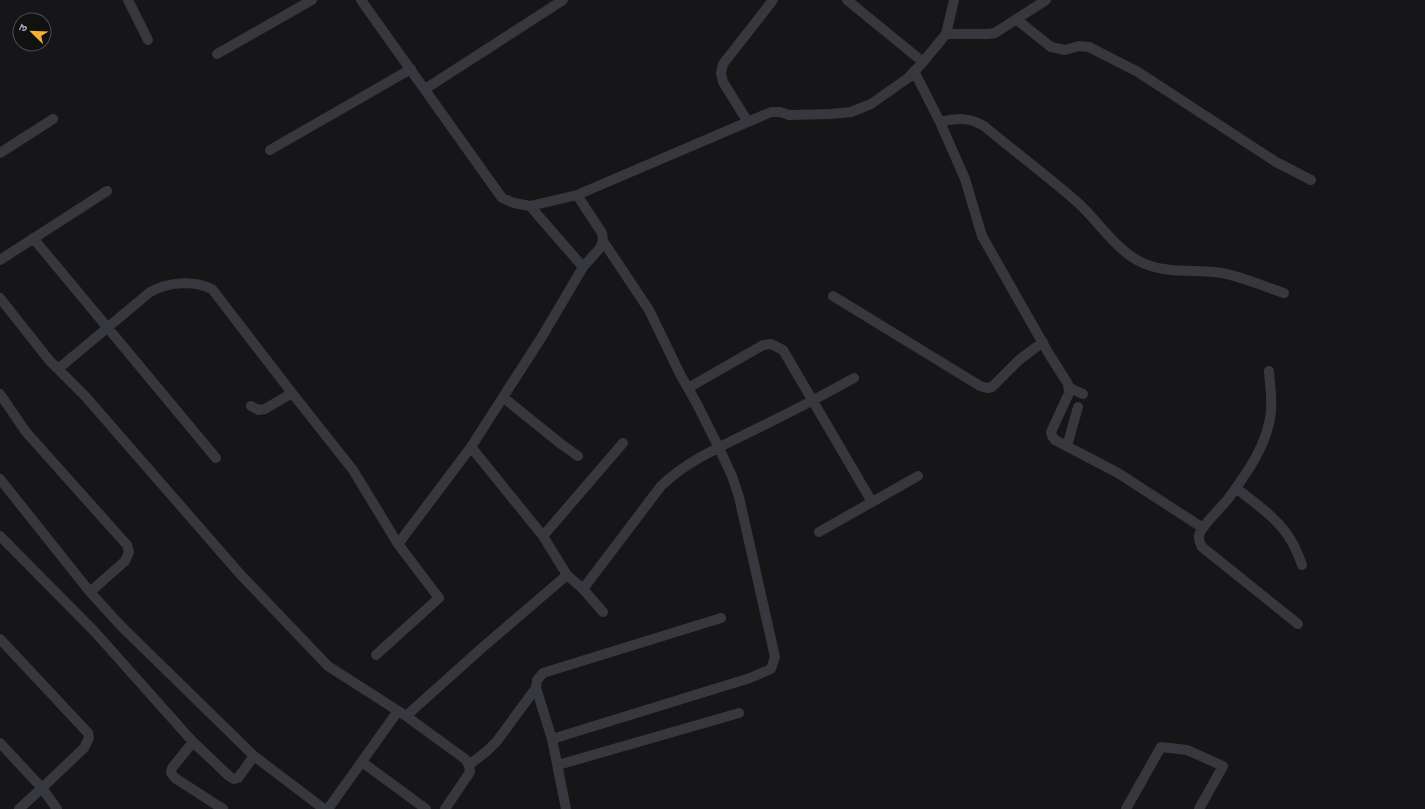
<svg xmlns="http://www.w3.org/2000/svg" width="1425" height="809" viewBox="0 0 1425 809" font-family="'Open Sans','Noto Sans Devanagari',sans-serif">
	<rect width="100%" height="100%" fill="#161618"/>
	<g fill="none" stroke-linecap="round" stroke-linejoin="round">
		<path stroke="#37383d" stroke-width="10" d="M 128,0 L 148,40
			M 361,0 L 502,198 L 514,203 L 530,206 L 577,195 L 771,112 L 780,112 L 789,115 L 831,114 L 851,112 L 871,104 L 908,78 L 923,62 L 946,34 L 954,0
			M 847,0 L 923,62
			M 1016,19 L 1051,47 L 1065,50 L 1079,46 L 1089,47 L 1138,72 L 1276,162 L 1311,180
			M 946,34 L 987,34 L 995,33 L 1046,0
			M 217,54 L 312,0
			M 914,71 L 940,122 L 965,179 L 982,236 L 1049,354 L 1068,384 L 1069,393 L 1051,432 L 1052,436 L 1055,440 L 1118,473 L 1203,528
			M 425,89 L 563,0
			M 748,122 L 723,82 L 721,73 L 723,64 L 773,0
			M 940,122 C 957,118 969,117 984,126 C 1014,151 1046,175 1076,201 C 1099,221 1116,252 1145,264 C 1168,273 1190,270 1214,272 C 1237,274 1262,286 1284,293
			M 270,150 L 411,69
			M 0,153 L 53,119
			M 577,195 L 602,233 L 603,241 L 600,248 L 583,267 L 543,335 L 471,447 L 543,536 L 567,575 L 583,589 L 603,612
			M 530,206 L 583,267
			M 33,238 L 216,458
			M 0,260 L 107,191
			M 833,296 L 980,386 L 987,388 L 992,387 L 1019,360 L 1043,342
			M 0,298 L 49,360 L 85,396 L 240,574 L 328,666 L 406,716 L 465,759 L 469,765 L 470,772 L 445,809
			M 58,369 L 150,292 C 168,282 193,280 212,289 L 292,393 L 265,409 L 258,410 L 251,406
			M 1269,371 C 1270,384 1272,397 1271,411 C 1268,444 1247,473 1228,499 C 1221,508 1202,525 1199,535 C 1198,539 1200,543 1202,547 L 1298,624
			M 688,388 L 763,345 L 771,344 L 783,350 L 872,502
			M 1070,388 L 1083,394
			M 292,393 L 353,470 L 398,544
			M 0,394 L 26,432 L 127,545 L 129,552 L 125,561 L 90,592
			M 504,398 L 561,444 L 578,456
			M 1067,446 L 1078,407
			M 0,479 L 90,592 L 121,626 L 254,756 L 238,778 L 234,779 L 229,776 L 193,742 L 95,632 L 0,536
			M 1236,488 C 1256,504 1279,519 1292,542 C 1296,549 1299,557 1302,565
			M 819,532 L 918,476
			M 543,536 L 623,443
			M 583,589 L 661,486 C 686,462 719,447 750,432 C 785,415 820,397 854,378
			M 0,639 L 88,733 L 89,738 L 84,748 L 42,788 L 0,743
			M 376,655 L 439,598 L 398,544 L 471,447
			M 406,716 L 483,647 L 567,575
			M 552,739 L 750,678 L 771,669 L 775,657 L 739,497 L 732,476 L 719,448 L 697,404 L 680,374 L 649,310 L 603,241
			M 193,742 L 172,768 L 171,773 L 175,778 L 223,809
			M 254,756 L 324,809
			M 362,762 L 426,809
			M 469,765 L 487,751 L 497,741 L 536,688
			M 558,765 L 739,713
			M 19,809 L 42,788 L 57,809
			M 328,809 L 398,711
			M 566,809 L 552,739 L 536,688 L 537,680 L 543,673 L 721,618
			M 1126,809 L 1161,747 L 1187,750 L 1223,766 L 1199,809"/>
	</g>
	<g transform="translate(32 32) rotate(293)"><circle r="19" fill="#111113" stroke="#4d4f55"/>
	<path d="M0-3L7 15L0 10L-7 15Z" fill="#f2b134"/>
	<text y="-6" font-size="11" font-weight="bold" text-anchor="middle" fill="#a8adb8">उ</text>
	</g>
</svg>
